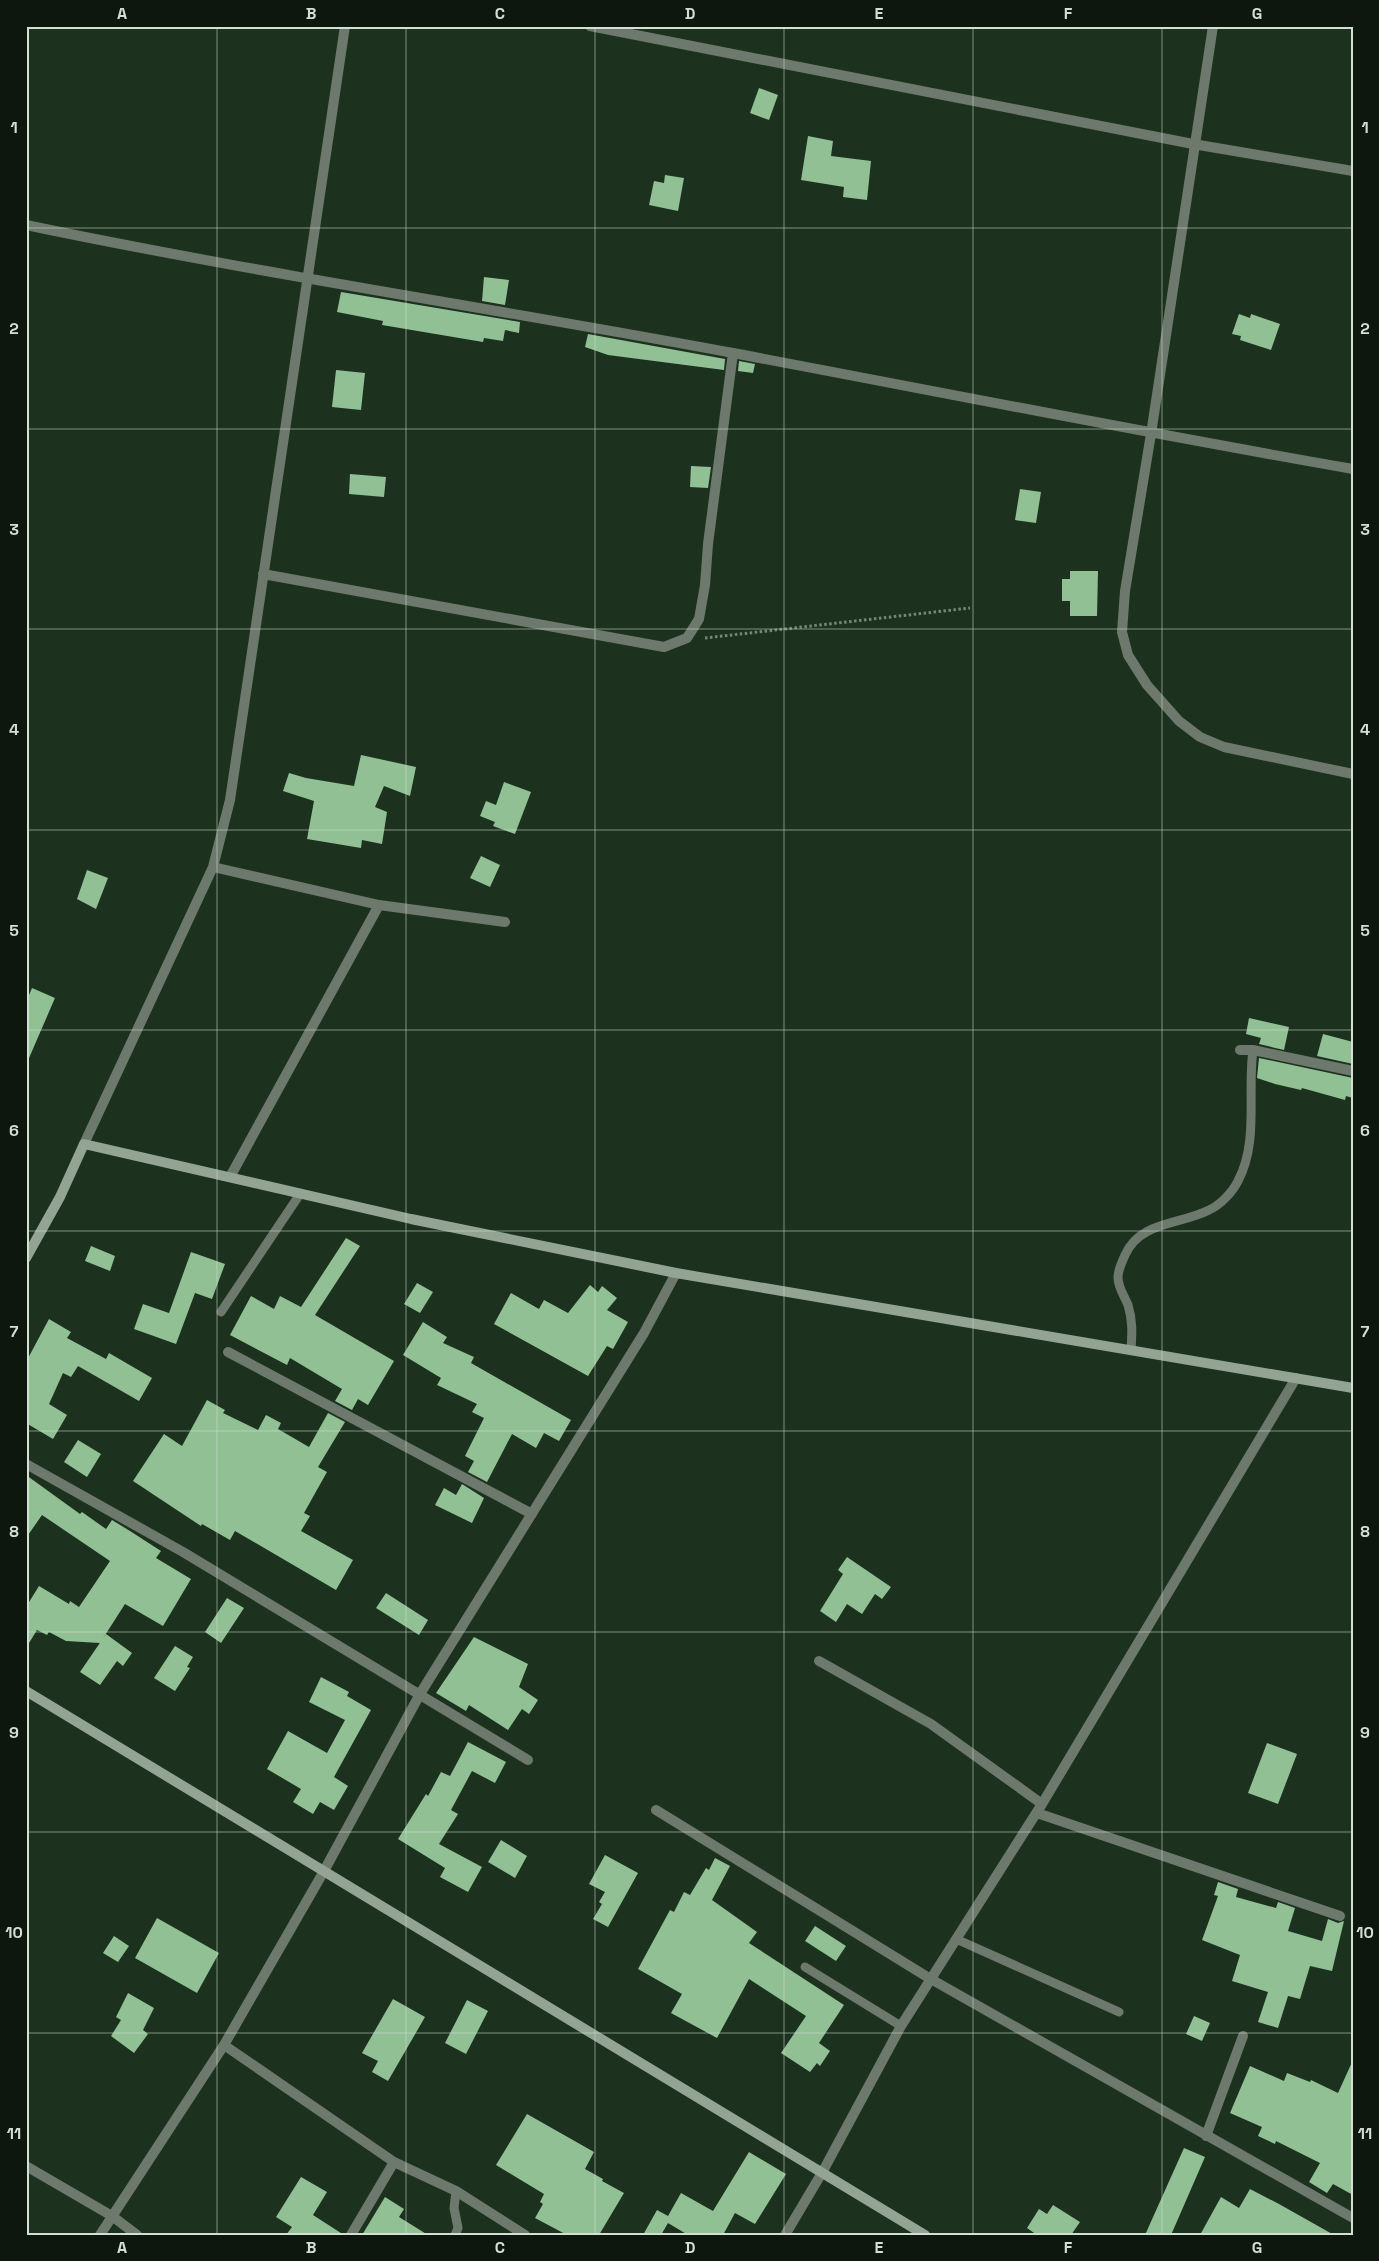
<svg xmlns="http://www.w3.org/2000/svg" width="1379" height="2261" viewBox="0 0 1379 2261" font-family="'Space Grotesk',sans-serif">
	<rect width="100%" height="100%" fill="#1c321e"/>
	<path fill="#91c095" d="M 759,88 L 778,95 L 769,120 L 750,113 Z
		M 808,136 L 833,141 L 831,156 L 871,161 L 867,200 L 843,197 L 844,187 L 801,180 Z
		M 665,175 L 684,178 L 678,211 L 649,205 L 654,181 L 664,183 Z
		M 484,277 L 509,280 L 505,305 L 482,301 Z
		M 341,292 L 520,322 L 519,333 L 505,330 L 503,341 L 484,338 L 483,342 L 382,325 L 383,321 L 337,312 Z
		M 1239,314 L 1250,318 L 1251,314 L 1280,324 L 1271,350 L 1240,340 L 1241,336 L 1232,334 Z
		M 588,334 L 725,359 L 724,370 L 608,355 L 585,347 Z
		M 739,361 L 755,364 L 753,373 L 738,371 Z
		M 336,370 L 365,373 L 361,410 L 332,407 Z
		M 691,466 L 711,467 L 708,488 L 690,487 Z
		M 350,474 L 386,477 L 384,497 L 349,494 Z
		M 1020,489 L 1041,492 L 1036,523 L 1015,520 Z
		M 1070,571 L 1098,571 L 1097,616 L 1070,616 L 1070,601 L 1062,601 L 1062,579 L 1070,579 Z
		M 361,755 L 416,767 L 410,796 L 384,786 L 375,807 L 387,812 L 382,844 L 362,840 L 361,848 L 307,839 L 314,801 L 283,791 L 289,773 L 306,778 L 354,786 Z
		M 504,782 L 531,792 L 515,834 L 493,826 L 495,822 L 480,816 L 486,801 L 496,805 Z
		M 481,856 L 500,865 L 490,887 L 470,878 Z
		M 87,870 L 108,878 L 96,909 L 77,899 Z
		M 32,988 L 55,998 L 26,1065 L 26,1002 Z
		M 1249,1018 L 1289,1027 L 1284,1050 L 1259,1044 L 1261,1038 L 1246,1034 Z
		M 1323,1034 L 1353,1042 L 1353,1064 L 1317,1056 Z
		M 1259,1058 L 1353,1078 L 1353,1098 L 1346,1096 L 1345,1100 L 1302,1088 L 1301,1090 L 1275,1084 L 1257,1078 Z
		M 346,1238 L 360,1246 L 315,1315 L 394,1361 L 368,1405 L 358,1399 L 352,1410 L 335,1401 L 342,1389 L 290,1358 L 287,1365 L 230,1335 L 251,1296 L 274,1309 L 280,1296 L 301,1307 Z
		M 91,1246 L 115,1256 L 110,1271 L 85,1261 Z
		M 191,1252 L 225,1264 L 212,1299 L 195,1293 L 176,1344 L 134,1329 L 143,1304 L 169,1313 Z
		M 417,1283 L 433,1292 L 420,1313 L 404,1304 Z
		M 590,1285 L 598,1292 L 602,1286 L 617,1298 L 607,1310 L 628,1322 L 613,1349 L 607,1346 L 588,1376 L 494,1324 L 511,1293 L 539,1309 L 544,1300 L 568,1313 Z
		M 49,1319 L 71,1332 L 67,1338 L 106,1359 L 109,1353 L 152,1378 L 139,1401 L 78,1366 L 71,1377 L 63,1373 L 49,1404 L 67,1415 L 53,1439 L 26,1423 L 26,1362 Z
		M 423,1322 L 447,1337 L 443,1343 L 474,1357 L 471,1363 L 571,1420 L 559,1441 L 544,1433 L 536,1448 L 512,1434 L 487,1482 L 468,1472 L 474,1461 L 465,1456 L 484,1418 L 472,1412 L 477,1404 L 437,1385 L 441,1378 L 403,1355 Z
		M 207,1400 L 225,1410 L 223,1413 L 258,1430 L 266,1415 L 281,1423 L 278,1429 L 309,1447 L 328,1413 L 345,1422 L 318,1467 L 327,1472 L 304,1513 L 310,1516 L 301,1531 L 353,1560 L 336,1590 L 235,1531 L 230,1540 L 202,1524 L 201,1526 L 133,1481 L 164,1434 L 182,1446 Z
		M 78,1440 L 101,1454 L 87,1477 L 64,1462 Z
		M 26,1475 L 80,1514 L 82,1512 L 106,1529 L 112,1520 L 130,1531 L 161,1551 L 156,1558 L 191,1579 L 163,1626 L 125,1604 L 100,1643 L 66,1641 L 49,1632 L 47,1635 L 37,1630 L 26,1648 L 26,1607 L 39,1586 L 69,1604 L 70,1601 L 79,1607 L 110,1561 L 42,1515 L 26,1538 Z
		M 462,1484 L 484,1498 L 472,1523 L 435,1505 L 444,1488 L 456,1495 Z
		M 847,1557 L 891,1587 L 882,1599 L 875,1594 L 862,1614 L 847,1604 L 836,1622 L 820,1611 L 843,1574 L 838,1570 Z
		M 386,1593 L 428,1620 L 419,1635 L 376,1608 Z
		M 227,1598 L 244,1608 L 221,1643 L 205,1632 Z
		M 106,1634 L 132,1653 L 123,1666 L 117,1661 L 100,1685 L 80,1672 Z
		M 474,1637 L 528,1664 L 519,1687 L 538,1700 L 529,1714 L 522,1709 L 508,1730 L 469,1705 L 466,1711 L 436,1693 Z
		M 175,1646 L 193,1657 L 187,1667 L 190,1668 L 175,1691 L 154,1678 Z
		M 321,1677 L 349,1692 L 347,1696 L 371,1710 L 334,1777 L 348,1786 L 334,1810 L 320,1802 L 313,1814 L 293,1802 L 301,1789 L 267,1769 L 288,1731 L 327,1753 L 345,1720 L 309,1702 Z
		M 468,1742 L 506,1762 L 495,1783 L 472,1771 L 451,1810 L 458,1814 L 439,1844 L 482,1867 L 468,1892 L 440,1877 L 445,1868 L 398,1839 L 426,1794 L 428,1796 L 441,1772 L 450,1776 Z
		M 1267,1743 L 1297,1754 L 1278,1804 L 1248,1793 Z
		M 501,1840 L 527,1856 L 515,1878 L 488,1862 Z
		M 605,1855 L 638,1873 L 608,1927 L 593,1919 L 602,1904 L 599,1902 L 605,1892 L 589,1884 Z
		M 715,1858 L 730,1866 L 712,1900 L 757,1932 L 749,1943 L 844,2005 L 819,2043 L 830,2051 L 820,2066 L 817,2063 L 810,2072 L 781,2053 L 806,2016 L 749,1979 L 717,2038 L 671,2013 L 682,1994 L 638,1969 L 670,1910 L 674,1912 L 684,1892 L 690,1895 L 706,1868 L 709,1870 Z
		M 1218,1882 L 1238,1889 L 1236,1897 L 1276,1908 L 1278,1902 L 1295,1908 L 1288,1931 L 1322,1941 L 1328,1919 L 1338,1923 L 1344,1921 L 1332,1971 L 1310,1966 L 1300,1999 L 1288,1996 L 1278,2028 L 1258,2022 L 1268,1992 L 1232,1981 L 1240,1955 L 1202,1940 L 1218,1896 L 1214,1895 Z
		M 157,1918 L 219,1953 L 197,1993 L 135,1958 Z
		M 815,1926 L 846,1946 L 836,1961 L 805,1941 Z
		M 114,1936 L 129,1946 L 118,1962 L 103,1953 Z
		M 128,1993 L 154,2008 L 143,2030 L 148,2034 L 134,2053 L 111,2036 L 121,2020 L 116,2017 Z
		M 393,1999 L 425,2017 L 388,2081 L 372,2072 L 378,2061 L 362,2053 Z
		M 467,2000 L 488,2011 L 466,2054 L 445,2043 Z
		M 1194,2016 L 1210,2023 L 1202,2041 L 1186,2034 Z
		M 1353,2060 L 1353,2195 L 1333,2184 L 1327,2193 L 1309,2182 L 1320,2163 L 1276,2141 L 1275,2144 L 1258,2136 L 1262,2127 L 1230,2113 L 1250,2066 L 1284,2081 L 1287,2073 L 1310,2082 L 1311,2080 L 1338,2093 Z
		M 527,2114 L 594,2152 L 585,2169 L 603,2179 L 602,2181 L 624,2193 L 599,2235 L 567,2235 L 535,2218 L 543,2204 L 540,2202 L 544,2194 L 496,2165 Z
		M 1184,2148 L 1205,2157 L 1171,2235 L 1145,2235 Z
		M 749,2152 L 786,2174 L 755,2224 L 735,2213 L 723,2235 L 688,2235 L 668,2223 L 661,2235 L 643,2235 L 657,2210 L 668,2216 L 681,2193 L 713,2211 Z
		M 301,2177 L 327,2192 L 313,2215 L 344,2235 L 286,2235 L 292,2227 L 276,2217 Z
		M 1250,2189 L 1279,2204 L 1334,2235 L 1200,2235 L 1221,2197 L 1239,2208 Z
		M 385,2197 L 404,2209 L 399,2217 L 428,2235 L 362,2235 Z
		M 1053,2205 L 1080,2222 L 1071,2235 L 1037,2235 L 1027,2228 L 1039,2209 L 1047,2214 Z"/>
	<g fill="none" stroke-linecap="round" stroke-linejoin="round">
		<path stroke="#768777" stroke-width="3" stroke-dasharray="2.5 2.5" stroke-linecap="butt" d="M 705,638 L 970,608"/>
		<path stroke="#6e796e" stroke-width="9" d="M 221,1312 L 300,1194
			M 1131,1350 C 1132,1334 1133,1321 1128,1305 C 1124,1295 1118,1288 1118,1277 C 1118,1270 1122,1262 1125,1255 C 1140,1221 1180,1225 1209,1210 C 1220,1205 1232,1193 1238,1181 C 1259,1142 1247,1092 1253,1050
			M 956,1939 L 1119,2012
			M 805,1967 L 901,2026
			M 455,2235 L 458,2228 L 454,2208 L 456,2191"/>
		<path stroke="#6e796e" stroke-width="10" d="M 590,26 L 1193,144 L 1353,171
			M 1213,26 L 1151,434 L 1125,591 L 1122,632 L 1128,655 L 1147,685 L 1179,721 L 1200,737 L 1224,747 L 1353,774
			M 26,225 C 261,274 498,309 733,353 C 940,392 1146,433 1353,469
			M 263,574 L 664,647 L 687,638 L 699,619 L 705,585 L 708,544 L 733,353
			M 213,867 L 379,905 L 505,922
			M 1240,1050 L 1253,1050 L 1353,1071
			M 84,1144 L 213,867 L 230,800 L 345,26
			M 230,1177 L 379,905
			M 228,1352 L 532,1514
			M 26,1464 L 183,1552 L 528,1760
			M 819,1661 L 931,1724 L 1042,1804
			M 656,1810 L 929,1978 L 1353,2218
			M 1037,1813 L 1340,1916
			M 224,2045 L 394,2162 L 456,2191 L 525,2235
			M 1206,2136 L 1243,2036
			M 26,2166 L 112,2216 L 137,2235
			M 100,2235 L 224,2045 L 324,1871 L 420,1694 L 644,1333 L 676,1273
			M 351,2235 L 394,2162
			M 785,2235 L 823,2171 L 901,2026 L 1042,1804 L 1296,1378"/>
		<path stroke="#93a494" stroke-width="10" d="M 26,1258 L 60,1197 L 84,1144 L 411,1219 L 676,1273 L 1353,1388
			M 26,1691 L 925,2235"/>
	</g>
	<path fill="none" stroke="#d2dfd2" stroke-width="1" stroke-opacity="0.55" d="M 217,26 L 217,2235M 406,26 L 406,2235M 595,26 L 595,2235M 784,26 L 784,2235M 973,26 L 973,2235M 1162,26 L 1162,2235M 26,228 L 1353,228M 26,429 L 1353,429M 26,629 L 1353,629M 26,830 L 1353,830M 26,1030 L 1353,1030M 26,1231 L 1353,1231M 26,1431 L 1353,1431M 26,1632 L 1353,1632M 26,1832 L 1353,1832M 26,2033 L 1353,2033"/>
	<rect width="1379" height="2261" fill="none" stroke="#0d170e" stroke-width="55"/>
	<rect x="28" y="28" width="1324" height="2206" fill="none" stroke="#d2dfd2" stroke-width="2"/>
	<g font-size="16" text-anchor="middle" font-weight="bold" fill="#d2dfd2">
		<text x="122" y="19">A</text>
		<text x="311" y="19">B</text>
		<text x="500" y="19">C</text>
		<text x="690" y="19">D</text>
		<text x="879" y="19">E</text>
		<text x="1068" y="19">F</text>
		<text x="1257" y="19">G</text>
		<text x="14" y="133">1</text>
		<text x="1365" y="133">1</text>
		<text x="14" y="334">2</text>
		<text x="1365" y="334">2</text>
		<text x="14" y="535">3</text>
		<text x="1365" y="535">3</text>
		<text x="14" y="735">4</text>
		<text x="1365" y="735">4</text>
		<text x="14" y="936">5</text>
		<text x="1365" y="936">5</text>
		<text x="14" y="1136">6</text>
		<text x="1365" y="1136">6</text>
		<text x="14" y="1337">7</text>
		<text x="1365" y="1337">7</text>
		<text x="14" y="1537">8</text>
		<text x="1365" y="1537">8</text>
		<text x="14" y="1738">9</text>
		<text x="1365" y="1738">9</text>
		<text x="14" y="1938">10</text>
		<text x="1365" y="1938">10</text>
		<text x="14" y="2139">11</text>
		<text x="1365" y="2139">11</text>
		<text x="122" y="2253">A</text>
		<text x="311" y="2253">B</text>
		<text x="500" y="2253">C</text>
		<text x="690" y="2253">D</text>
		<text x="879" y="2253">E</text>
		<text x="1068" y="2253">F</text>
		<text x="1257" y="2253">G</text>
	</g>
</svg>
